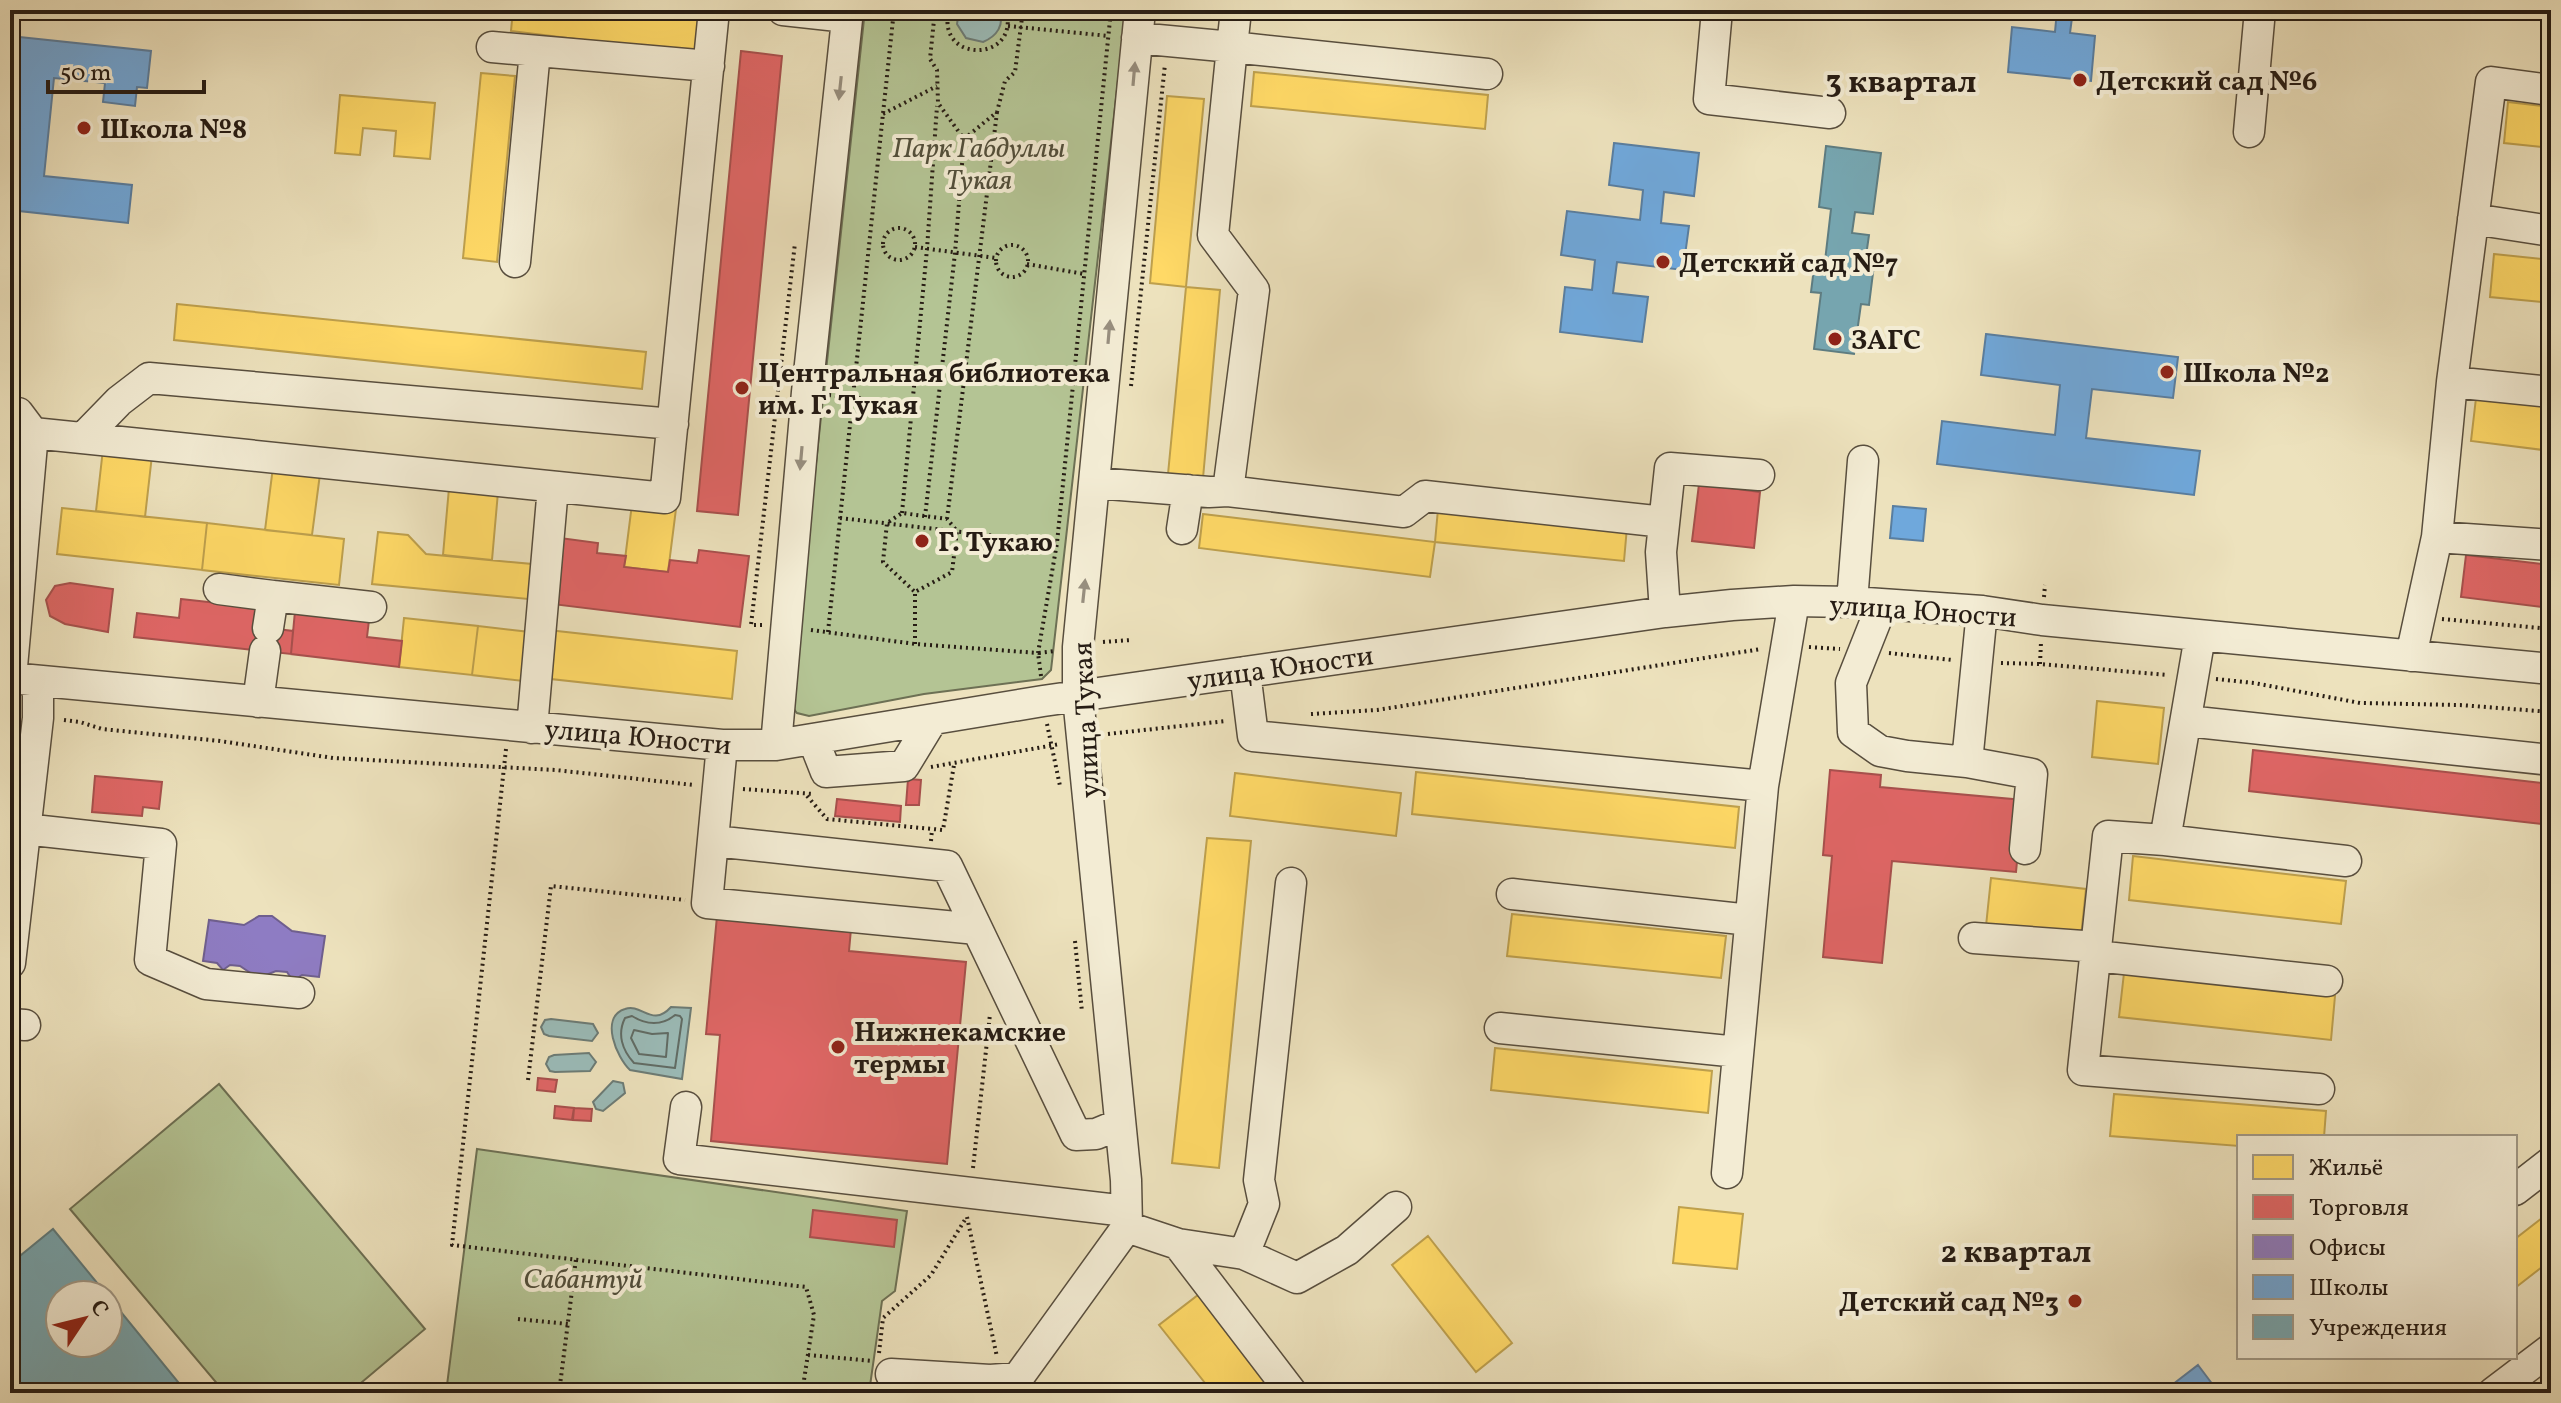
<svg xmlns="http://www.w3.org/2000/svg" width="2561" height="1403" viewBox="0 0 2561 1403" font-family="Vollkorn,serif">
	<rect width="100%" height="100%" fill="#ede2bd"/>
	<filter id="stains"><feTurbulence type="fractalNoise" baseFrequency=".0025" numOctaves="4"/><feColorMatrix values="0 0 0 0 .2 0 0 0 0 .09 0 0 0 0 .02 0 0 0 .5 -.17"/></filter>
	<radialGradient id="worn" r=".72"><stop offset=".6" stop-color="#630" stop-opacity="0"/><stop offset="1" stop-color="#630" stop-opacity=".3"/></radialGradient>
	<path fill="#b4c494" stroke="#6d7054" stroke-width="2" d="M 865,10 L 1126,10 L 1051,670 L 1042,679 L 924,694 L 809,716 L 797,713 L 790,704 Z
		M 219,1084 L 425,1329 L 349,1393 L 225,1393 L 70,1209 Z
		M 477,1149 L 907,1211 L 895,1291 L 882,1301 L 869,1393 L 446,1393 Z"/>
	<path fill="#9bbcb9" stroke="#6c7c77" stroke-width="2" d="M 959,10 L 999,10 C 1005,25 997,36 983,42 L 966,38 L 957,24 Z
		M 671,1007 L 691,1008 L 682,1079 L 630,1070 C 617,1058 599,1017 625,1009 C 642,1003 652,1028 671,1007 Z
		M 551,1019 L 593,1024 L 598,1033 L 592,1041 L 549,1036 L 544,1034 L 541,1027 L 545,1020 Z
		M 589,1053 L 596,1062 L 590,1071 L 555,1072 L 550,1071 L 546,1064 L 549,1057 L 554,1055 Z
		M 613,1081 L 623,1083 L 625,1093 L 603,1111 L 596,1109 L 593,1102 Z"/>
	<path fill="#ffd966" stroke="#bea04d" stroke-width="2" d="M 513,10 L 650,10 L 703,16 L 698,54 L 511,31 Z
		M 1254,72 L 1488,95 L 1485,129 L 1251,106 Z
		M 481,73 L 515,76 L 497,262 L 463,258 Z
		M 340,95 L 435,103 L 430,159 L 394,156 L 396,131 L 363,128 L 360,155 L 335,153 Z
		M 1167,96 L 1204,99 L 1186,287 L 1150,283 Z
		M 2508,102 L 2551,107 L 2551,148 L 2504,143 Z
		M 2494,254 L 2551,260 L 2551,303 L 2490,297 Z
		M 1186,287 L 1220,290 L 1203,478 L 1168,474 Z
		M 177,304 L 646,352 L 642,389 L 174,340 Z
		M 2476,398 L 2551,407 L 2551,451 L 2471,441 Z
		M 103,449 L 152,455 L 145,517 L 96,511 Z
		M 273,467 L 320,474 L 312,535 L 265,530 Z
		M 449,488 L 498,492 L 492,560 L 443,555 Z
		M 632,504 L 676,509 L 668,572 L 624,567 Z
		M 62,508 L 207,523 L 202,570 L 57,554 Z
		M 1438,509 L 1627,527 L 1624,561 L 1435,542 Z
		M 1203,514 L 1435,542 L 1430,577 L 1199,548 Z
		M 207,523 L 344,539 L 339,585 L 202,570 Z
		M 378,532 L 408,535 L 426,554 L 532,564 L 528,599 L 372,584 Z
		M 404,618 L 478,626 L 472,675 L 399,667 Z
		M 478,626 L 538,633 L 532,682 L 472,675 Z
		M 548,630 L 737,651 L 732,699 L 542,678 Z
		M 2097,701 L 2164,708 L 2158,764 L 2092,757 Z
		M 1416,772 L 1739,807 L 1735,848 L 1412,814 Z
		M 1235,773 L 1401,793 L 1396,836 L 1230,816 Z
		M 1207,838 L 1251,841 L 1219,1168 L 1172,1163 Z
		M 2133,856 L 2346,881 L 2341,924 L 2129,900 Z
		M 1991,878 L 2086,889 L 2081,936 L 1986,926 Z
		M 1512,914 L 1726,936 L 1721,978 L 1507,956 Z
		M 2124,973 L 2335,996 L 2331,1040 L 2119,1017 Z
		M 1495,1048 L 1712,1071 L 1708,1113 L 1491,1090 Z
		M 2114,1094 L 2326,1111 L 2324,1137 L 2239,1137 L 2239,1146 L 2110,1136 Z
		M 1679,1207 L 1743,1214 L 1737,1269 L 1673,1263 Z
		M 2551,1211 L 2551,1260 L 2515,1288 L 2515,1239 Z
		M 1428,1236 L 1512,1343 L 1476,1372 L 1392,1265 Z
		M 1198,1295 L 1276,1393 L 1213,1393 L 1159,1325 Z
		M 2550,1378 L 2551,1393 L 2531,1393 Z"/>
	<path fill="#e06666" stroke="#a8504d" stroke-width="2" d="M 741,51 L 782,56 L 738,515 L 697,511 Z
		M 1699,484 L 1760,492 L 1754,548 L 1692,541 Z
		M 560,538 L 598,543 L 597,553 L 626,556 L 624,567 L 668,572 L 670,560 L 697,563 L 699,550 L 749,556 L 740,627 L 552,604 Z
		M 2466,555 L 2551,565 L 2551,608 L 2461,597 Z
		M 70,583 L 113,589 L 108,632 L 65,624 L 50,616 L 46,600 L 55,586 Z
		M 181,599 L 262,608 L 259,627 L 293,631 L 291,654 L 134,637 L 137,613 L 179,618 Z
		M 295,611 L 369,620 L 367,637 L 402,641 L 399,667 L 291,654 Z
		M 2253,750 L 2551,784 L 2551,825 L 2249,791 Z
		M 1830,770 L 1881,775 L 1880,787 L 2023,800 L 2016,872 L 1892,861 L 1882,963 L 1823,957 L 1832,856 L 1823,855 Z
		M 95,776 L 162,782 L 159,809 L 143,807 L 142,816 L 92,812 Z
		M 908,779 L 921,780 L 919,805 L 906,805 Z
		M 837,799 L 901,806 L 900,822 L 835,816 Z
		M 717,916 L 851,929 L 849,951 L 966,962 L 947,1164 L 711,1141 L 720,1035 L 706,1034 Z
		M 538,1078 L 557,1080 L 555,1092 L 537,1090 Z
		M 555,1106 L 574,1108 L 572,1120 L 554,1118 Z
		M 574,1108 L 592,1109 L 591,1121 L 573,1120 Z
		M 813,1210 L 897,1220 L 894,1247 L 810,1237 Z
		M 673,1386 L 718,1389 L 717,1393 L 673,1393 Z"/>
	<path fill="#8e7cc3" stroke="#6f5f8e" stroke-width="2" d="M 259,916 L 272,916 L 292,931 L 325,936 L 319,977 L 302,975 L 293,981 L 287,972 L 276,971 L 266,975 L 252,974 L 240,966 L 230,965 L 223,970 L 217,963 L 203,961 L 209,920 L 244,925 Z"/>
	<path fill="#6fa8dc" stroke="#597ea0" stroke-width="2" d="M 2057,10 L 2073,10 L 2070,33 L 2095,36 L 2091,81 L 2008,72 L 2012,27 L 2055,32 Z
		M 10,36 L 151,51 L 147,88 L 137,87 L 135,106 L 103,102 L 105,83 L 54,78 L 44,176 L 132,185 L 128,223 L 10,210 L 10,118 L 15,74 L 10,73 Z
		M 1614,143 L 1699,153 L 1694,196 L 1664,192 L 1661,223 L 1689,226 L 1683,270 L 1617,262 L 1613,293 L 1648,297 L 1642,342 L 1560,332 L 1565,287 L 1592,290 L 1595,260 L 1561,255 L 1567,211 L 1640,220 L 1643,190 L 1609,185 Z
		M 1986,334 L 2178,357 L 2173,398 L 2092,389 L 2086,438 L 2200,451 L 2194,495 L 1937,464 L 1942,421 L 2055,435 L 2060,385 L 1981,375 Z
		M 1893,506 L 1926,509 L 1923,541 L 1890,538 Z
		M 2198,1365 L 2219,1393 L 2166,1393 L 2164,1391 Z
		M 2118,1384 L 2124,1393 L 2106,1393 Z"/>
	<path fill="#76a5af" stroke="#5e7c80" stroke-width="2" d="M 1826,146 L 1881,153 L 1873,214 L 1855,212 L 1852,233 L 1869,235 L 1866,256 L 1875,257 L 1869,305 L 1861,304 L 1854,354 L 1814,349 L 1821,293 L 1811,292 L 1815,260 L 1825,261 L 1831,209 L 1819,207 Z
		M 53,1229 L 107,1295 L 60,1295 L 60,1343 L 108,1343 L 108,1296 L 187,1393 L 10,1393 L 10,1264 Z"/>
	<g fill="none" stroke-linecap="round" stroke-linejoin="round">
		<path stroke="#606c66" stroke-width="2" d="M 675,1015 L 680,1016 L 682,1019 L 675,1068 L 634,1063 C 622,1050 617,1034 625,1018 L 632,1016 C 646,1025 662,1026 675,1015 Z
			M 634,1030 L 652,1034 L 668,1033 L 666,1057 L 639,1054 L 631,1038 Z"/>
		<defs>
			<path id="minor" d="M 783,10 L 847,17
				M 1236,10 L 1232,47 L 1487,74
				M 1717,10 L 1709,99 L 1830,113
				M 1137,38 L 1232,47 L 1213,235 L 1254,290 L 1228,491
				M 492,47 L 709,66
				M 2249,132 L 2260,10
				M 2473,219 L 2551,231
				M 515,262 L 535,51
				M 2452,382 L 2551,392
				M 10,412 L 18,413 L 33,433
				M 83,438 L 119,401 L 149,378 L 673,424
				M 1095,483 L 1209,492 L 1228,491 L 1404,512 L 1425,496 L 1664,522
				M 1182,529 L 1188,490
				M 2437,537 L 2551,545
				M 219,589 L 273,596
				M 1852,602 L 1863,461
				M 1882,605 L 1851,683 L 1853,732 L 1880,751 L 1907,756 L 1967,762 L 1982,611
				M 1665,612 L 1661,552 L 1670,468 L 1759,475
				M 268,628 L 273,596 L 371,607
				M 2200,636 L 2165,840 L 2108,836 L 2083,1070 L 2319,1089
				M 2411,656 L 2437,537 L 2452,382 L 2491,82 L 2551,90
				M 1245,672 L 1253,736 L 1763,786
				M 10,678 L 722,745 L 776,745 L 1043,701 L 1665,612 L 1732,605 L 1794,601 L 1852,602 L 1982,611 L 2042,620 L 2551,669
				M 11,678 L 33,433 L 665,498 L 714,10
				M 258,702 L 265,651
				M 2187,721 L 2551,760
				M 532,728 L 553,487
				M 813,739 L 826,772 L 904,766 L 932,720
				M 722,745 L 707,903 L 977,929
				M 776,745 L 807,392 L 848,10
				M 1967,762 L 2032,774 L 2025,849
				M 24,829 L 161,844 L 150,960 L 206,984 L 299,993
				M 2165,840 L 2346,861
				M 714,841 L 947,866 L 1076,1135 L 1096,1134 L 1120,1124
				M 1512,894 L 1750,920
				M 1974,938 L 2097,947
				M 2096,956 L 2327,981
				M 10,963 L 38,718 L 38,682
				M 10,1024 L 25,1025
				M 1500,1028 L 1738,1052
				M 686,1107 L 679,1159 L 1126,1211
				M 1727,1173 L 1763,786 L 1794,601
				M 2515,1190 L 2551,1162
				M 1127,1227 L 1178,1244 L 1244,1254 L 1264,1204 L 1259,1180 L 1291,883
				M 1178,1244 L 1292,1393
				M 1244,1254 L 1297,1278 L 1347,1250 L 1396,1207
				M 891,1374 L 990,1380 L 1018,1378
				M 1007,1393 L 1127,1227 L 1126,1180 L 1078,697 L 1078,647 L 1140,10
				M 2493,1393 L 2551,1349"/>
		</defs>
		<use href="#minor" stroke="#584e3e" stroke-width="33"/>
		<path stroke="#261c14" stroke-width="4" stroke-dasharray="2 4" stroke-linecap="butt" d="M 917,10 L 948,14
			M 949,10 C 935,64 1021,63 1006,10
			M 1008,26 L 1109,36
			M 883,114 L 937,86
			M 964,139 L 997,112 L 1005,81 L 1015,72 L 1023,10
			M883 244a16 16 0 1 1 32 0a16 16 0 1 1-32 0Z
			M996 261a16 16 0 1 1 32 0a16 16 0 1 1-32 0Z
			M 915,247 L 996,258
			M 1027,264 L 1084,274
			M 1131,386 L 1165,64
			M 829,395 L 910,404
			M 902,513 L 927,249 L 937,106
			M 925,517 L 955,253 L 964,139 L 938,103 L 937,70 L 930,59 L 935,10
			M 840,518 L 1056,543
			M 947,519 L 997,112
			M 2044,597 L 2045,585
			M 2442,619 L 2551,629
			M 762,625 L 751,625 L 795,243
			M 811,630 L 915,644 L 1038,653 L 1057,543 L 1111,10
			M 828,632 L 894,10
			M 1103,642 L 1131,640
			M 915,644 L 915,592 L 952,572 L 957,531 L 947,519 L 902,513 L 887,523 L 883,562 L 915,592
			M 1809,647 L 1840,649
			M 1889,653 L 1952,660
			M 2001,663 L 2040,664 L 2167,675
			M 2040,664 L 2041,642
			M 1041,676 L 1038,653 L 1055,651
			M 2216,679 L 2254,683 L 2360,703 L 2460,705 L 2551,712
			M 1311,714 L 1377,710 L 1761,649
			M 64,720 L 80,722 L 102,729 L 220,741 L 333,758 L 555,770 L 694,785
			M 1047,724 L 1060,786
			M 1108,734 L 1226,721
			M 506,749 L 452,1245 L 806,1287 L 814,1315 L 802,1393
			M 931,767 L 1060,744
			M 743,789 L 814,794
			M 807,796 L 827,819 L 943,830 L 954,765
			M 931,841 L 932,829
			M 1075,941 L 1082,1012
			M 528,1080 L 551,886 L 685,900
			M 973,1168 L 990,1014
			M 967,1217 L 997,1357
			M 518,1319 L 568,1324
			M 879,1353 L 883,1318 L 931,1275 L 966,1218
			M 808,1355 L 873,1361
			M 559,1393 L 576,1259"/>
		<use href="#minor" stroke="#f3ecd4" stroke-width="30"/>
	</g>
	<defs><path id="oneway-solid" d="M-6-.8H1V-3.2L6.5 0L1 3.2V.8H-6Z" transform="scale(2)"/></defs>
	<g fill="#978e7e">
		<use href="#oneway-solid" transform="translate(1134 74) rotate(-85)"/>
		<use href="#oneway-solid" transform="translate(840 88) rotate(96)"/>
		<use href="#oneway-solid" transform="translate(1109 332) rotate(-85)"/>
		<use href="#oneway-solid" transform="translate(801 458) rotate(95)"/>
		<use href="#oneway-solid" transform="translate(1084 591) rotate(-84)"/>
	</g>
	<g fill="#8f2418" stroke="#f3ecd4" stroke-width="3">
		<circle cx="2080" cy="80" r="8"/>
		<circle cx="84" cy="128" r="8"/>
		<circle cx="1663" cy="262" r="8"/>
		<circle cx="1835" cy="339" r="8"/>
		<circle cx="2167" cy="372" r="8"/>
		<circle cx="742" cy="388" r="8"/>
		<circle cx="922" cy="541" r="8"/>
		<circle cx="838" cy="1047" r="8"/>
		<circle cx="2075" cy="1301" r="8"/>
	</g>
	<g text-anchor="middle" stroke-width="8" stroke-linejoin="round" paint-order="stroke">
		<g font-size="28" font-weight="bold" fill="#261c14" stroke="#f3ecd4" text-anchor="start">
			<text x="2096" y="90">Детский сад №6</text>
			<text x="100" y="138">Школа №8</text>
			<text x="1679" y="272">Детский сад №7</text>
			<text x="1851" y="349">ЗАГС</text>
			<text x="758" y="382">Центральная библиотека<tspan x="758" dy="32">им. Г. Тукая</tspan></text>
			<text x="2183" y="382">Школа №2</text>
			<text x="938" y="551">Г. Тукаю</text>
			<text x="854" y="1041">Нижнекамские<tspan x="854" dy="32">термы</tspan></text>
			<text x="2059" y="1311" text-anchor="end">Детский сад №3</text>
		</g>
		<g font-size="28" font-style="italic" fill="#514e3a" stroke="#f3ecd4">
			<text x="979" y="157">Парк Габдуллы<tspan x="979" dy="32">Тукая</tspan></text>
			<text x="583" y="1288">Сабантуй</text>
		</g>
		<g font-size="28" fill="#261c14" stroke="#f3ecd4">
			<text transform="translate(1923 610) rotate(4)" y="10">улица Юности</text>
			<text transform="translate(1280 667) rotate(-8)" y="10">улица Юности</text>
			<text transform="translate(1085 720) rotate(-93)" y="10">улица Тукая</text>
			<text transform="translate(638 736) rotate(5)" y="10">улица Юности</text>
		</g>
		<g font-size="32" font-weight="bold" fill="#261c14" stroke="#f3ecd4">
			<text x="1901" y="92">3 квартал</text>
			<text x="2016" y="1262">2 квартал</text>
		</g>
	</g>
	<rect width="2561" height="1403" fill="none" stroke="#ede2bd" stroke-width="40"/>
	<rect x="12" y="12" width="2537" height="1379" fill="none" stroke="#261c14" stroke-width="4"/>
	<rect x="20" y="20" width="2521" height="1363" fill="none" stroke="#261c14" stroke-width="2"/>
	<rect x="2237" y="1135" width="280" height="224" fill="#f3ecd4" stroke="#a19987" stroke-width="2"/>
	<rect x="2253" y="1155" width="40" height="24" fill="#ffd966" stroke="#a19987" stroke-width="2"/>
	<text x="2309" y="1175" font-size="24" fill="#261c14">Жильё</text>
	<rect x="2253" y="1195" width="40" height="24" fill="#e06666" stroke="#a19987" stroke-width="2"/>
	<text x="2309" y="1215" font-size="24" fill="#261c14">Торговля</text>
	<rect x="2253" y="1235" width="40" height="24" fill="#8e7cc3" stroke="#a19987" stroke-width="2"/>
	<text x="2309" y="1255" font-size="24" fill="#261c14">Офисы</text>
	<rect x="2253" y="1275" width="40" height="24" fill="#6fa8dc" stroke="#a19987" stroke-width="2"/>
	<text x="2309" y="1295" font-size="24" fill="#261c14">Школы</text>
	<rect x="2253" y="1315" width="40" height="24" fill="#76a5af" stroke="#a19987" stroke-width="2"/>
	<text x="2309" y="1335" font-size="24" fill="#261c14">Учреждения</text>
	<g transform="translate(84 1319) rotate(55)"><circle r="38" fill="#f3ecd4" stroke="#a19987" stroke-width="2"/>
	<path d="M0-6L14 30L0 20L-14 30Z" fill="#8f2418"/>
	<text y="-12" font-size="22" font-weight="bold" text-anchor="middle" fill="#261c14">С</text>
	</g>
	<path d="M48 80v12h156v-12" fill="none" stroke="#261c14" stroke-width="4"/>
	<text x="60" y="80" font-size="24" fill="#261c14" stroke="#f3ecd4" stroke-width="6" paint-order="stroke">50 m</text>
	<rect width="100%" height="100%" filter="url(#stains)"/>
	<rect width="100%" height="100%" fill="url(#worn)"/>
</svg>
